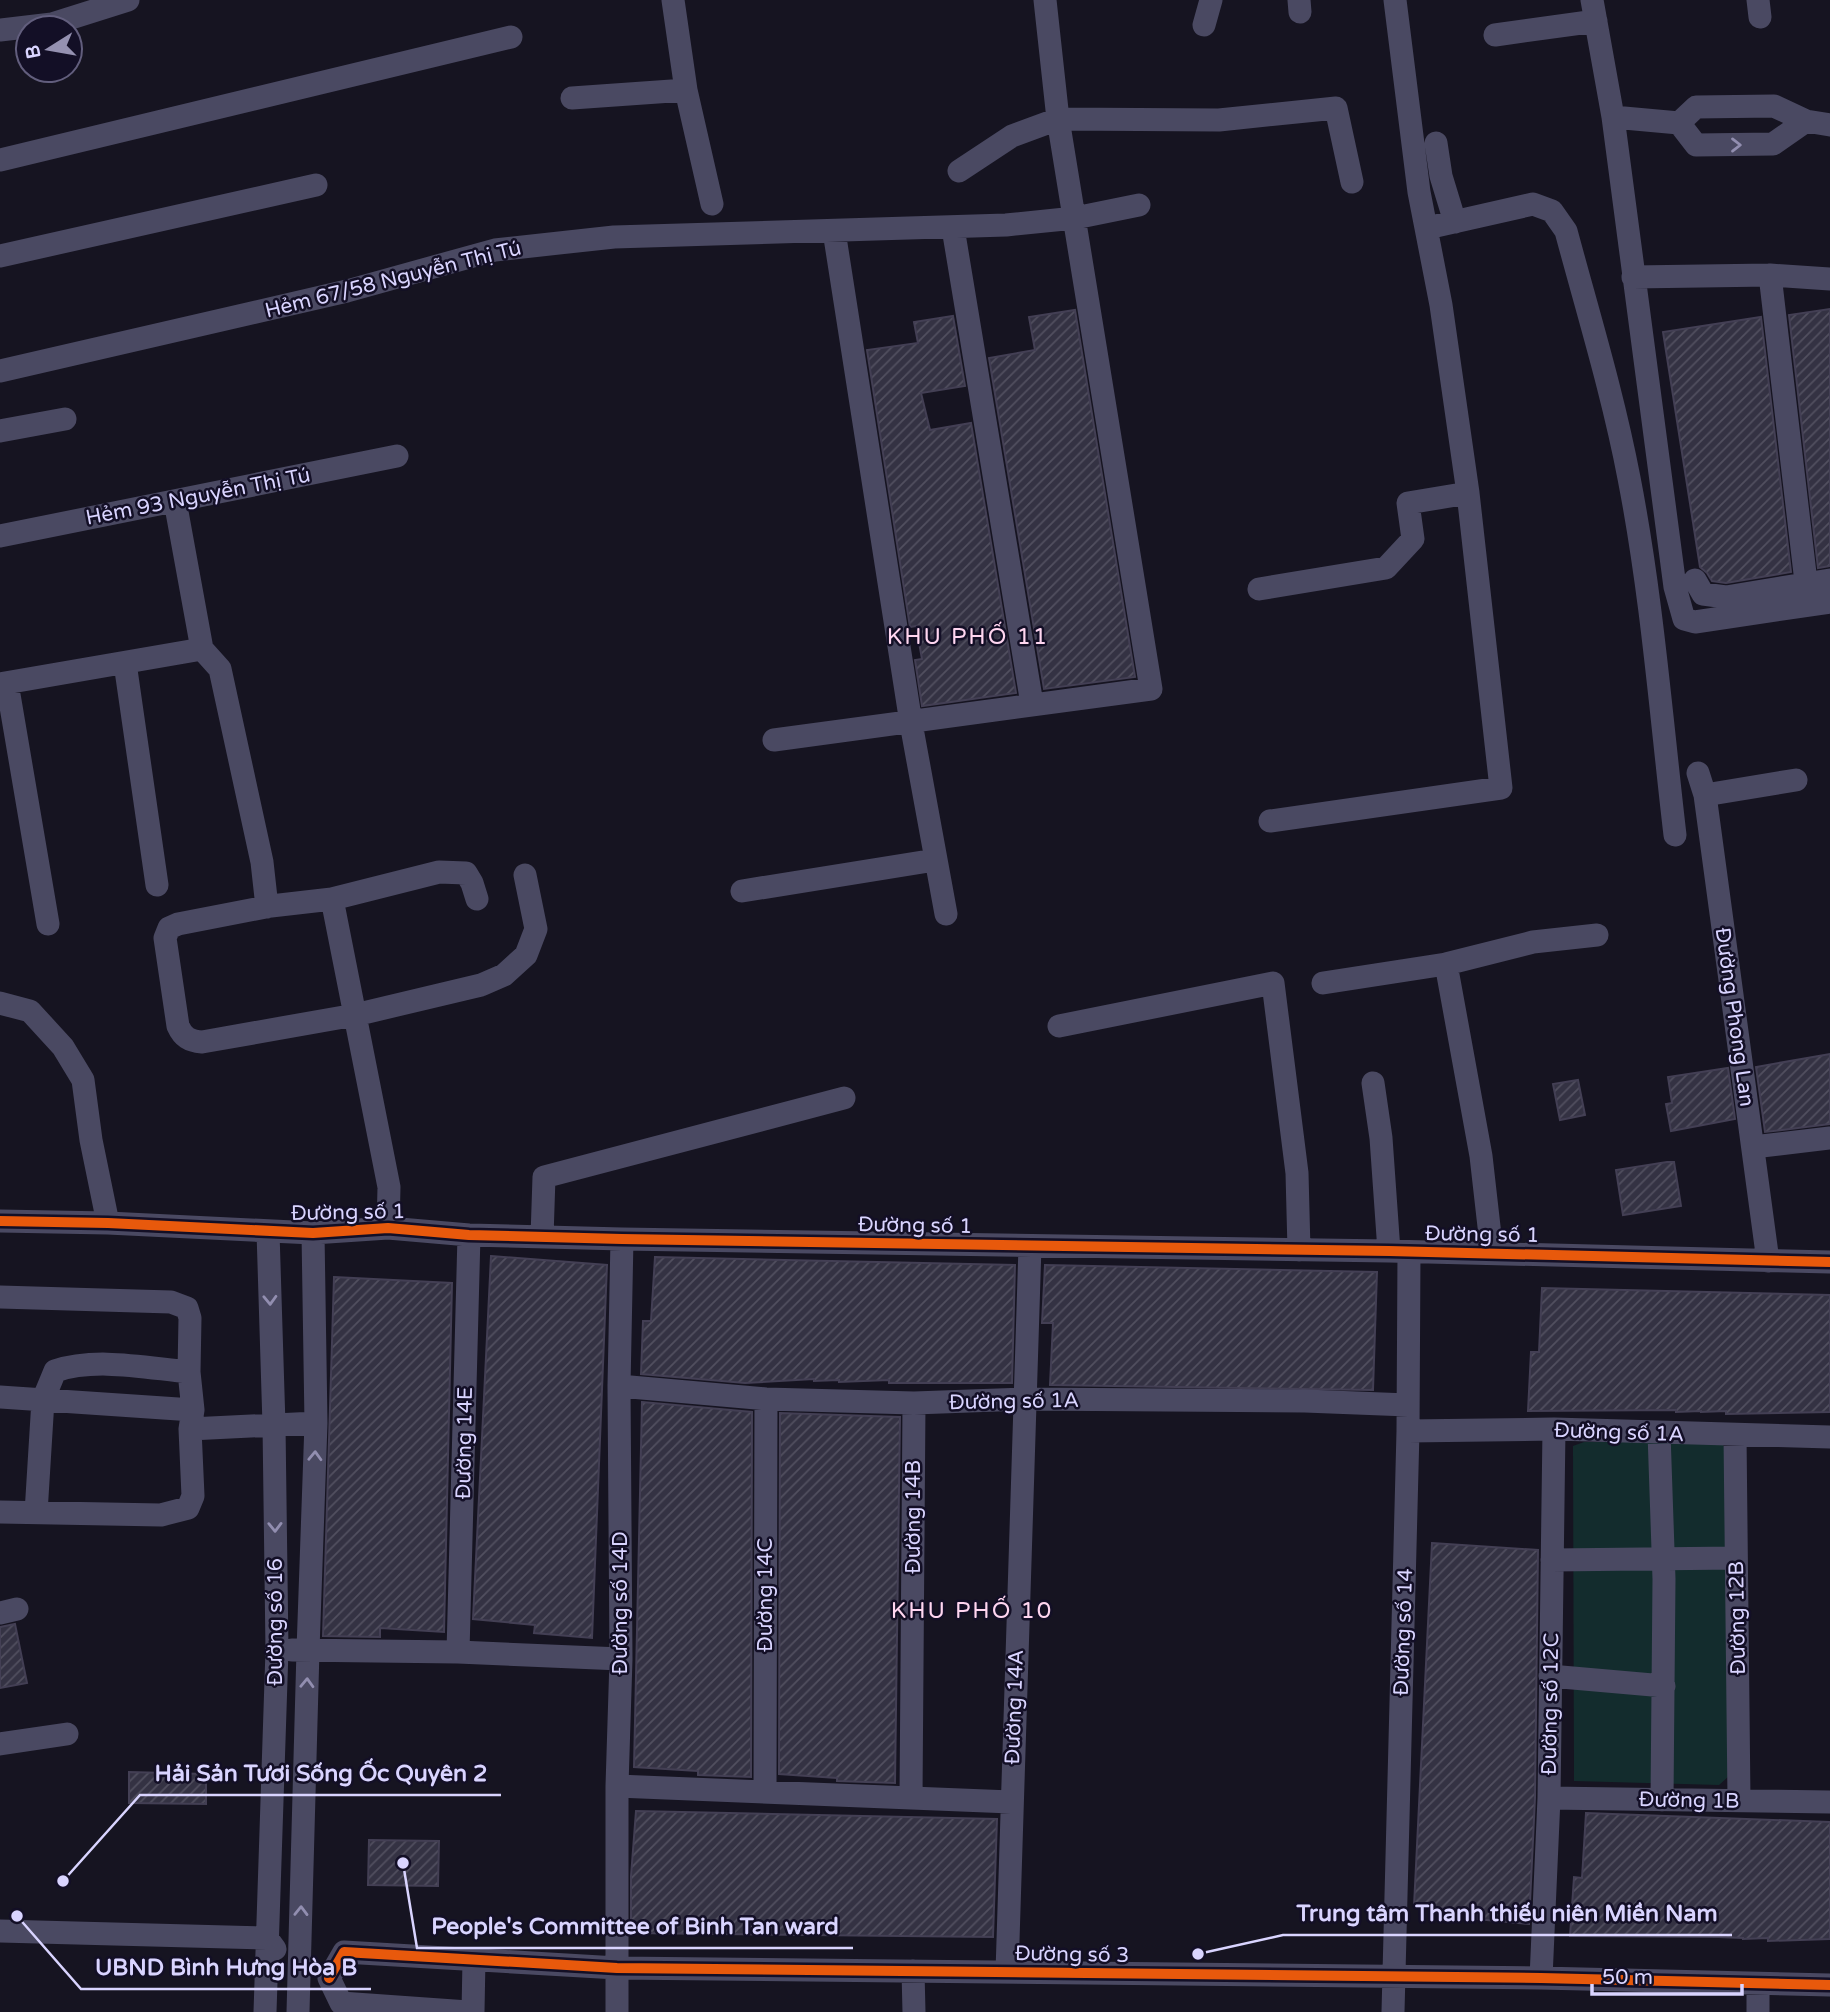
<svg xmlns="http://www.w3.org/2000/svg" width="1830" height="2012" viewBox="0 0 1830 2012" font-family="'Varela Round',sans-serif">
	<defs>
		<pattern id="building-hatch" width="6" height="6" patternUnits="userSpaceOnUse" patternTransform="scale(1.75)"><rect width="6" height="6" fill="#343243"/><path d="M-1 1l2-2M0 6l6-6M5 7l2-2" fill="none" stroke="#514f5f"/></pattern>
	</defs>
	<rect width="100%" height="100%" fill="#161421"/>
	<path fill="#132c2d" d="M 1584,1442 L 1722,1442 L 1728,1457 L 1729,1776 L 1719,1785 L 1574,1781 L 1573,1446 Z"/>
	<path fill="url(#building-hatch)" stroke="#433f54" stroke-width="2" d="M 1830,309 L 1830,566 L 1818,568 L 1789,315 Z
		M 1075,310 L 1135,677 L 1044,689 L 989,358 L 1035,350 L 1029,317 Z
		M 953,316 L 965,386 L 921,393 L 930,430 L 971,423 L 1016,693 L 922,706 L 915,660 L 922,659 L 916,626 L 910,627 L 867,350 L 918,343 L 914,322 Z
		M 1761,317 L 1791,572 L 1726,583 L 1712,581 L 1707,573 L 1700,567 L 1663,332 Z
		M 1830,1054 L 1830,1124 L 1765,1132 L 1756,1067 Z
		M 1728,1068 L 1735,1119 L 1671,1131 L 1666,1104 L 1672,1103 L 1668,1077 Z
		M 1578,1080 L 1585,1115 L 1560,1120 L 1553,1084 Z
		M 1667,1162 L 1674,1162 L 1681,1206 L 1623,1215 L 1616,1170 Z
		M 491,1256 L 607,1265 L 592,1638 L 534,1633 L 535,1625 L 473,1619 Z
		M 655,1257 L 1015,1265 L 1012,1383 L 889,1383 L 889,1380 L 839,1382 L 839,1380 L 814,1381 L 814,1379 L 745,1383 L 641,1374 L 643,1321 L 651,1321 Z
		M 1045,1265 L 1377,1272 L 1373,1390 L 1050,1385 L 1053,1323 L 1042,1323 Z
		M 334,1277 L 452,1283 L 444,1632 L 380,1628 L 380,1637 L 323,1636 Z
		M 1542,1288 L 1830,1295 L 1830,1412 L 1726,1414 L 1726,1411 L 1701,1412 L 1701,1411 L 1676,1412 L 1676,1410 L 1528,1411 L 1531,1352 L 1539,1352 Z
		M 642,1402 L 752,1412 L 751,1777 L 698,1775 L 698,1771 L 634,1767 Z
		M 780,1413 L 900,1417 L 895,1783 L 837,1781 L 837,1778 L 779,1774 Z
		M 1432,1543 L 1538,1550 L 1535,1798 L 1529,1924 L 1477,1919 L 1477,1911 L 1414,1906 Z
		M 15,1624 L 27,1683 L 0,1688 L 0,1627 Z
		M 129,1772 L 206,1774 L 206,1804 L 129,1803 Z
		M 636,1811 L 997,1819 L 993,1937 L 631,1933 L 631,1876 Z
		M 1586,1813 L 1830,1822 L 1830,1939 L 1768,1941 L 1768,1938 L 1743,1939 L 1743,1938 L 1718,1937 L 1570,1936 L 1574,1877 L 1582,1878 Z
		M 369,1840 L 439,1841 L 438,1886 L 368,1885 Z"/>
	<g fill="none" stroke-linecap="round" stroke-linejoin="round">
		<path stroke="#4a4962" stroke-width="23" d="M 673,0 L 686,90 L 712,204
			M 1299,0 L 1300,12
			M 1592,0 L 1613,117 L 1675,587 L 1684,619 L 1695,622 L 1830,602
			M 1758,0 L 1760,17
			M 1204,25 L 1211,0
			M 0,30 L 52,24 L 128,0
			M 1495,35 L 1596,21
			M 572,98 L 686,90
			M 1613,117 L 1679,123 L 1696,145 L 1773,144 L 1806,121
			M 1679,123 L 1696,107 L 1774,106 L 1806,121 L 1830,125
			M 1436,143 L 1441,176 L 1455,222
			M 0,160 L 511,37
			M 959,171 L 1012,136 L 1058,119 L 1219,120 L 1336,108 L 1352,182
			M 953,228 L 1032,704
			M 1427,228 L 1533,204 L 1552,211 L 1566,231 C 1588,313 1613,394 1629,478 C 1652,596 1661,716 1675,835
			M 834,231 L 911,723 L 946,914
			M 0,256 L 316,185
			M 1770,275 L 1806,582
			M 1633,277 L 1770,275 L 1830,279
			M 0,371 L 347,291 L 495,250 L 614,237 L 1006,225 L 1075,218 L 1139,205
			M 0,431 L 65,419
			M 0,536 L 397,456
			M 1695,580 L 1703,594 L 1726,597 L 1830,580
			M 1259,589 L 1386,568 L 1413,539 L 1408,503 L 1468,493
			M 202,649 L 220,669 L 262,862 L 267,907
			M 125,663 L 157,885
			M 7,683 L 48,924
			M 0,684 L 202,649 L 175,501
			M 774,740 L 1151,689 L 1058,119 L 1045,0
			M 1698,773 L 1705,795 L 1768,1261
			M 1705,795 L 1796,780
			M 1270,821 L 1501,788 L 1468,493 L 1441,305 L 1419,192 L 1395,0
			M 742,891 L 935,860
			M 332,899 L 389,1187 L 388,1228
			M 477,899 L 472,883 L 466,873 L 439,872 L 332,899 L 271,906 L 178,924 L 169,928 L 165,938 L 178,1026 C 183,1037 189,1041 202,1042 L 355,1015 L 481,985 L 504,975 L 526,955 L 536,929 L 525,875
			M 1446,964 L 1481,1156 L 1492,1253
			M 1323,983 L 1446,964 L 1533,942 L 1597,935
			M 0,1003 L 30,1011 L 63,1047 L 83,1080 L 91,1140 L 108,1223
			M 1059,1026 L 1273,983 L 1297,1173 L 1299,1250
			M 1373,1083 L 1381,1138 L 1389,1251
			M 1753,1147 L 1830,1138
			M 0,1221 L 108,1223 L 313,1233 L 388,1228 L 469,1235 L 622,1239 L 1389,1251 L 1830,1262
			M 542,1237 L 544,1177 L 844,1098
			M 0,1297 L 171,1302 L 187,1308 L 190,1318 L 189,1372 L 193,1410
			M 619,1386 L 766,1399 L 914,1403 L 1024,1399 L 1305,1401 L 1408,1405
			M 0,1397 L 193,1410 L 190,1429 L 316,1423
			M 1408,1431 L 1554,1429 L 1830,1437
			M 1659,1433 L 1664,1579 L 1662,1800
			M 1735,1435 L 1739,1800
			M 0,1512 L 161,1515 L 188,1508 L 193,1496 L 190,1429
			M 36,1513 L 43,1400 L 55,1371 C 96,1357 146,1368 189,1372
			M 1552,1560 L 1736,1558
			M 0,1613 L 17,1609
			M 292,1650 L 458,1652 L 621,1659
			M 458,1652 L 469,1235
			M 1550,1676 L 1664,1686
			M 0,1744 L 67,1734
			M 617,1786 L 1011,1802
			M 765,1792 L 766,1399
			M 911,1798 L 914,1403
			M 1549,1798 L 1830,1802
			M 0,1931 L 267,1938 L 275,1949
			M 913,1971 L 914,2012
			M 1007,1972 L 1030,1246
			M 329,1978 L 344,1952 L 617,1968 L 1541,1978 L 1830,1985
			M 329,1978 L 341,2003 L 468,2012
			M 1541,1978 L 1549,1798 L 1554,1429
			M 265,2012 L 277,1650 L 274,1425 L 268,1232
			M 298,2012 L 308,1650 L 316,1423 L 313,1233
			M 473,2012 L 474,1959
			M 617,2012 L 617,1786 L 621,1659 L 619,1386 L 622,1239
			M 1393,2012 L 1408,1431 L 1409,1252
			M 1758,2012 L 1758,1985"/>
		<defs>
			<path id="cycleway" d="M 0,1221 L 108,1223 L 313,1233 L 388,1228 L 469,1235 L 622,1239 L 1389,1251 L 1830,1262
				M 329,1978 L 344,1952 L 617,1968 L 1541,1978 L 1830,1985"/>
		</defs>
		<use href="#cycleway" stroke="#130f26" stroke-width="15"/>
		<use href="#cycleway" stroke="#e8590c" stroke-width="10"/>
	</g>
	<defs><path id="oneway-chevron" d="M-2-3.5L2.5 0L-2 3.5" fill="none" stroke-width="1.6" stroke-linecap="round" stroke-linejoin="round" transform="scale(1.75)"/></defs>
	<g stroke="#928eb0">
		<use href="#oneway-chevron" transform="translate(1736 145)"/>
		<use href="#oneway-chevron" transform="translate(270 1300) rotate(88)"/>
		<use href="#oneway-chevron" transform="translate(315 1456) rotate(-88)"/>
		<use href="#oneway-chevron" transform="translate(275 1527) rotate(89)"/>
		<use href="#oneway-chevron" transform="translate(307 1683) rotate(-88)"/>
		<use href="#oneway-chevron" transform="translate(301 1911) rotate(-89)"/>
	</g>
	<g text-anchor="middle" stroke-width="5" stroke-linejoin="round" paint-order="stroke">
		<g font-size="21" fill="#d9d4ff" stroke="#130f26">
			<text transform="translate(393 279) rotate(-14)" y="7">Hẻm 67/58 Nguyễn Thị Tú</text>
			<text transform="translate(198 496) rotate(-11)" y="7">Hẻm 93 Nguyễn Thị Tú</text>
			<text transform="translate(1735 1017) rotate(82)" y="7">Đường Phong Lan</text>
			<text transform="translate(348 1212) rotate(-1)" y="7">Đường số 1</text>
			<text transform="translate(915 1225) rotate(1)" y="7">Đường số 1</text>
			<text transform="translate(1482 1234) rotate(1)" y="7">Đường số 1</text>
			<text transform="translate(1014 1401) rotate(-1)" y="7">Đường số 1A</text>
			<text transform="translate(1619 1432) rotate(2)" y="7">Đường số 1A</text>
			<text transform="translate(464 1443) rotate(-89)" y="7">Đường 14E</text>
			<text transform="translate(913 1517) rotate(-90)" y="7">Đường 14B</text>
			<text transform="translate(765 1595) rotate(-90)" y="7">Đường 14C</text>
			<text transform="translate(620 1603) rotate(-90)" y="7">Đường số 14D</text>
			<text transform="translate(1737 1618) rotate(-91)" y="7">Đường 12B</text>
			<text transform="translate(275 1622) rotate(-90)" y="7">Đường số 16</text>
			<text transform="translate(1403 1632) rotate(-88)" y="7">Đường số 14</text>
			<text transform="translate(1550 1704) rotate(-89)" y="7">Đường số 12C</text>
			<text transform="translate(1014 1707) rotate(-88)" y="7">Đường 14A</text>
			<text transform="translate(1689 1800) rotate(1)" y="7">Đường 1B</text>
			<text transform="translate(1072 1954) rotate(1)" y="7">Đường số 3</text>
		</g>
		<g font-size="23" letter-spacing="2" fill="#ffd6f0" stroke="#130f26">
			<text x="968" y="644">KHU PHỐ 11</text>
			<text x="972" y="1618">KHU PHỐ 10</text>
		</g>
	</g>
	<path fill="none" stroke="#d9d4ff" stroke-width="2.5" d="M63 1881L140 1795H501M1198 1954L1283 1935H1732M403 1863L417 1948H853M17 1916L81 1989H371"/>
	<g fill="#d9d4ff" stroke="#130f26" stroke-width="2.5">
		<circle cx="63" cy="1881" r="7"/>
		<circle cx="1198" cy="1954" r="7"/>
		<circle cx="403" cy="1863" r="7"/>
		<circle cx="17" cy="1916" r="7"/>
	</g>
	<g font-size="23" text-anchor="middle" font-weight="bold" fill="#d9d4ff" stroke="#130f26" stroke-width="5" stroke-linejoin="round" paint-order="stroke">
		<text x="321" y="1781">Hải Sản Tươi Sống Ốc Quyên 2</text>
		<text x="1507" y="1921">Trung tâm Thanh thiếu niên Miền Nam</text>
		<text x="635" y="1934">People's Committee of Binh Tan ward</text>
		<text x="226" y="1975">UBND Bình Hưng Hòa B</text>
	</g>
	<g transform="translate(49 49) rotate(259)"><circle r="33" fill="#130f26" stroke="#625e7d" stroke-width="2"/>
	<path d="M0-5L12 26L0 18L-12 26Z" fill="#9591b1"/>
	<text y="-10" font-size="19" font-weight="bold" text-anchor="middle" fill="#d9d4ff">B</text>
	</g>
	<path d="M1592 1984v10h150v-10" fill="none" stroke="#d9d4ff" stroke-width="3.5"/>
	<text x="1602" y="1984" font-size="21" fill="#d9d4ff" stroke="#130f26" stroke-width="5" paint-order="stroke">50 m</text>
</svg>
